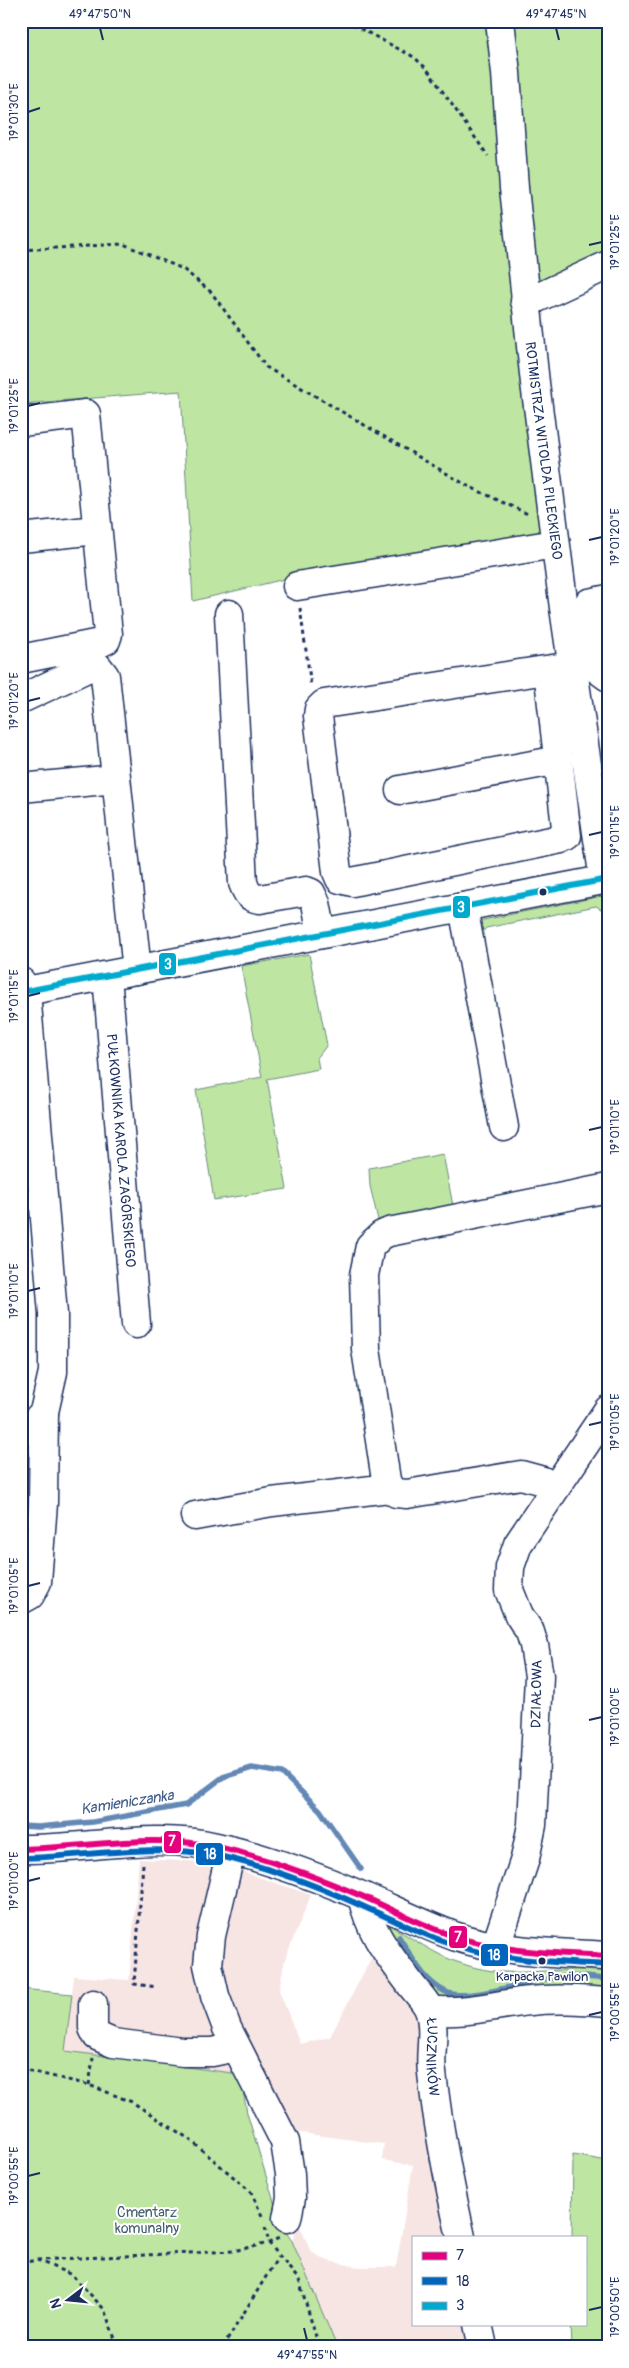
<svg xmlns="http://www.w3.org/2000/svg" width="629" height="2368" viewBox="0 0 629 2368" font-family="Pangolin,sans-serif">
	<rect width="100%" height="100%" fill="#fff"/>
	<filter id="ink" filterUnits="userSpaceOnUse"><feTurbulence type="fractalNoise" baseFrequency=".02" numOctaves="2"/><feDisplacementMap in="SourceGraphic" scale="10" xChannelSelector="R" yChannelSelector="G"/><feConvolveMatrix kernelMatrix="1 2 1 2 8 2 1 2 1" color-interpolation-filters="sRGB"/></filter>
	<g filter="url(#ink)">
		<path fill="#f7e5e3" d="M 139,1859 L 207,1862 L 224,1866 L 205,1941 L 240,2074 L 65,2051 L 74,1976 L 129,1980 Z
			M 241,1871 L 311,1895 L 285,1959 L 279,1990 L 300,2044 L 330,2037 L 375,1951 L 420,2011 L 426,2072 L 422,2103 L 432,2107 L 458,2237 L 413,2237 L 413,2324 L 475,2324 L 479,2347 L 337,2347 L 292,2241 L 299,2224 L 311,2252 L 328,2261 L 359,2267 L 396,2267 L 413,2165 L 382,2160 L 384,2144 L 293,2132 L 251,2056 L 220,1981 L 220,1941 Z"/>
		<path fill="#bee6a2" stroke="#6c8a80" d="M 21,21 L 493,21 L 544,534 L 289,578 L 193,601 L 181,391 L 21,404 Z
			M 506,21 L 608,21 L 608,255 L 538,288 Z
			M 607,895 L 608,918 L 607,913 L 596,906 L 486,928 L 478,938 L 478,921 Z
			M 309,954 L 327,1045 L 317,1058 L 319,1069 L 267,1079 L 287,1189 L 214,1200 L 196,1090 L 262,1077 L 241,966 Z
			M 443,1154 L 454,1211 L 382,1223 L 378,1220 L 370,1186 L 369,1168 Z
			M 385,1923 C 411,1936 435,1956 463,1964 C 502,1977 527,1971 565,1970 C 579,1969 594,1971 608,1972 L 608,1995 L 450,2006 L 423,1989 Z
			M 21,1989 L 72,1994 L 65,2051 L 240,2074 L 247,2113 L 281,2225 L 292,2241 L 337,2347 L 21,2347 Z
			M 573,2155 L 608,2161 L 608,2347 L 572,2347 L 571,2324 L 585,2324 L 585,2237 L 572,2237 Z"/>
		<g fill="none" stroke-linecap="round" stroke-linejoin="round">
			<path stroke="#6388b5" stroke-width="5.5" d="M 21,1826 L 38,1827 L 93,1822 L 186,1805 L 223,1777 L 252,1768 L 282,1773 L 320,1810 L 361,1869
				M 399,1937 C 412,1957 423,1981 446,1992 C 468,2003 531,1979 558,1977 C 574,1975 592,1978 608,1979"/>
			<defs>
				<g id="minor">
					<path id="s1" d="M 500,21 L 506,73 L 514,188 L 535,383 L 564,608 L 604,880"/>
					<path d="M 525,301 L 537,298 L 608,265"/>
					<path d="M 21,422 L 86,414 L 108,634 L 106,640 L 100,643 L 21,659"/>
					<path d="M 21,538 L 97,530"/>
					<path d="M 297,586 L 555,544"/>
					<path d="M 608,599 L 589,603 L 597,669 L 608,677"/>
					<path d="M 229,614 L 243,883 C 247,893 249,898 260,899 L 306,891 L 311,893 L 316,903 L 322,934"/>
					<path d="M 548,670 L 567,836 L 561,839 L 352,882 L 340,879 L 337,872 L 318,716 L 319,709 L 324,704 L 572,666"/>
					<path d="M 21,699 L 91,666 L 98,667 L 105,676 L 137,970"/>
					<path d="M 21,788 L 116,779"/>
					<path d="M 400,790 L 559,760"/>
					<path d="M 463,907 L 504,1127"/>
					<path id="s2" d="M 107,976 L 136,1324"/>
					<path d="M 21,982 L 27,1004 L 53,1314 L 53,1372 L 44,1412 L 43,1503 L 37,1582 L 30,1595 L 21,1600"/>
					<path d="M 21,992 L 608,879"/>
					<path d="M 21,1433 L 32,1425 L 44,1412"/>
					<path d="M 389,1488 L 386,1480 L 366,1349 L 364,1275 L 370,1246 L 382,1235 L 389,1232 L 608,1188"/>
					<path d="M 195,1516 L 272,1502 L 389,1488 L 396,1493 L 407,1494 L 521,1475 L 543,1481 L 554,1488"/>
					<path d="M 21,1849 C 86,1850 154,1832 217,1847 C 267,1858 317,1877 364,1897 C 394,1910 424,1925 454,1936 C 504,1953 556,1953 608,1956"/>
					<path d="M 231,1851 L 211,1936 L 208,1965 L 215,1996 L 227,2028 L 285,2142 L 290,2174 L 291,2198 L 287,2218"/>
					<path id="s3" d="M 362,1896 C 370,1933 389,1955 411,1985 C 417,1993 428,2003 430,2013 C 436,2033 429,2052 432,2073 C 438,2128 449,2183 461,2237"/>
					<path d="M 496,1946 L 525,1859 L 532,1825 L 539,1676 L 534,1645 L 530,1632 L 519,1615 L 509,1590 L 510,1567 L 518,1544 L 608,1410"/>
					<path d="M 93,2004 L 93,2028 L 97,2036 L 113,2043 L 183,2052 L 212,2052 L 236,2047"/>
					<path d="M 430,2010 C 463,2015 497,2004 530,2001 C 556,1998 582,2000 608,2002"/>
					<path d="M 478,2324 L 483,2347"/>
				</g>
			</defs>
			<use href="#minor" stroke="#1b2f5e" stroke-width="31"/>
			<path stroke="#1b2f5e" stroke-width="3" stroke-dasharray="4 4" stroke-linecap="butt" d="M 346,21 L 414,57 L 427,69 L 488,156
				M 21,250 L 123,244 L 183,269 L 211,292 L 266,367 L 468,486 L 530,515
				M 300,608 L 311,686
				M 143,1864 L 134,1984 L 157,1987
				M 21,2069 L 89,2085 L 132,2102 L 189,2139 L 251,2192 L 263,2218
				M 89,2085 L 93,2058
				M 265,2227 L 269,2243 L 299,2280 L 319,2347
				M 37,2260 L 233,2251 L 269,2243 L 279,2238
				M 21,2263 L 37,2260 L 72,2275 L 104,2309 L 118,2347
				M 223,2347 L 278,2257"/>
			<use href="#minor" stroke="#fff" stroke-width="28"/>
			<defs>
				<path id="bus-1" d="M 21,1849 C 86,1848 153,1833 217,1847 C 268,1858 317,1877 364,1897 C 394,1910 423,1926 454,1936 C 504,1953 556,1953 608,1956"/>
				<path id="bus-2" d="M 21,1858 C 85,1857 150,1843 214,1855 C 268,1866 321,1887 371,1910 C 397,1921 423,1935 451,1944 C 501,1961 555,1962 608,1965"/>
				<path id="bus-3" d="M 21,992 L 608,879"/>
			</defs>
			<use href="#bus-1" stroke="#fff" stroke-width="10"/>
			<use href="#bus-2" stroke="#fff" stroke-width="10"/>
			<use href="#bus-3" stroke="#fff" stroke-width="10"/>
			<use href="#bus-1" stroke="#e5007d" stroke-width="6"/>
			<use href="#bus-2" stroke="#0065bd" stroke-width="6"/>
			<use href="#bus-3" stroke="#00a9ce" stroke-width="6"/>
		</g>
	</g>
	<path fill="none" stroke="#1b2f5e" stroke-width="2" d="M 100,28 L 103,40M 556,28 L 559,40M 28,112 L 40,108M 589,245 L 602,242M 28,406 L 40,403M 589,540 L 602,537M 28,701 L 40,698M 589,835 L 602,832M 28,996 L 40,993M 589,1130 L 602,1127M 28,1291 L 40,1288M 589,1425 L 602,1422M 28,1586 L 40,1583M 589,1720 L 602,1717M 28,1881 L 40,1878M 589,2015 L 602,2012M 28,2176 L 40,2173M 589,2310 L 602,2307M 304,2328 L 307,2340"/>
	<g fill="#1b2f5e" stroke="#fff" stroke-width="2">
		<circle cx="543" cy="892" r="4.5"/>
		<circle cx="542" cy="1961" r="4.5"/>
	</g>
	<g text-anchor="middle" stroke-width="4" stroke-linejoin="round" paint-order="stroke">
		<g font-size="13" fill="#1b2f5e" stroke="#fff">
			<text x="542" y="1981">Karpacka Pawilon</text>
		</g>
		<g font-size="14" fill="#1b2f5e" stroke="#fff">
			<text dy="5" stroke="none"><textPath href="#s1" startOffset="432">ROTMISTRZA WITOLDA PILECKIEGO</textPath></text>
			<text dy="5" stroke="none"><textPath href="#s2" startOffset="175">PUŁKOWNIKA KAROLA ZAGÓRSKIEGO</textPath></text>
			<text transform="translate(536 1694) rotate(-89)" y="5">DZIAŁOWA</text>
			<text dy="5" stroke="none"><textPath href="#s3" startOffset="181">ŁUCZNIKÓW</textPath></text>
		</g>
		<g font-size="14" fill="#445d6f" stroke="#fff">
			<text x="147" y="2217">Cmentarz<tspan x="147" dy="16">komunalny</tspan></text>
		</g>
		<g font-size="15" font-style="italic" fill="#3f5c8a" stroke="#fff">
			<text transform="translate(127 1802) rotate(-9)" y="5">Kamieniczanka</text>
		</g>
	</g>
	<g stroke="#fff" stroke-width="2">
		<rect x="452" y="895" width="19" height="24" rx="5" fill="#00a9ce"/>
		<rect x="158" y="952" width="19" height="24" rx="5" fill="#00a9ce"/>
		<rect x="163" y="1830" width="19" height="24" rx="5" fill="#e5007d"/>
		<rect x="195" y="1842" width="29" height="24" rx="5" fill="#0065bd"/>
		<rect x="448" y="1925" width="20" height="24" rx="5" fill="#e5007d"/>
		<rect x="480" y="1943" width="29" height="24" rx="5" fill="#0065bd"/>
	</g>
	<g font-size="14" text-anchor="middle" font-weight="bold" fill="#fff">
		<text x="461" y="912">3</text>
		<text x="168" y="969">3</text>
		<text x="172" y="1846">7</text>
		<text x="210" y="1859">18</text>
		<text x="458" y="1942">7</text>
		<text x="494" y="1960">18</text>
	</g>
	<rect width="629" height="2368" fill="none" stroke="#fff" stroke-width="55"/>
	<rect x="412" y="2236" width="175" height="90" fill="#ffffff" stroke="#a4acbf"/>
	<rect x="422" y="2252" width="25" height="8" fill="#e5007d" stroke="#a4acbf"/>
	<text x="456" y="2260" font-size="15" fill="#1b2f5e">7</text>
	<rect x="422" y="2277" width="25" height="8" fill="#0065bd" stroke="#a4acbf"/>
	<text x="456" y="2286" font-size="15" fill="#1b2f5e">18</text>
	<rect x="422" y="2302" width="25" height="8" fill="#00a9ce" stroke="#a4acbf"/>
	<text x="456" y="2310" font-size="15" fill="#1b2f5e">3</text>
	<g transform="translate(68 2300) rotate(254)" stroke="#ffffff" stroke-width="4" paint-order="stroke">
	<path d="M0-4L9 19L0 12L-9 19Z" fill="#1b2f5e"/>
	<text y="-8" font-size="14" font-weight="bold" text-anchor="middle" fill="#1b2f5e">N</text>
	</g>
	<rect x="28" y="28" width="574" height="2312" fill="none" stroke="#1b2f5e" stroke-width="2"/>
	<g font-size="12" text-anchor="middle" fill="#1b2f5e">
		<text x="100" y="18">49°47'50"N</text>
		<text x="556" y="18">49°47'45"N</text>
		<text transform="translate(14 112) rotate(-90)" y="4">19°01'30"E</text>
		<text transform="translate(615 242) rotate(-90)" y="4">19°01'25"E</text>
		<text transform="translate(14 406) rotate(-90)" y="4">19°01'25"E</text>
		<text transform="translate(615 537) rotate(-90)" y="4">19°01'20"E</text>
		<text transform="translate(14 701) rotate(-90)" y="4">19°01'20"E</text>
		<text transform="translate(615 832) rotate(-90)" y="4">19°01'15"E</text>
		<text transform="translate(14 996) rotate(-90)" y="4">19°01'15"E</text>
		<text transform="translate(615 1127) rotate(-90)" y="4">19°01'10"E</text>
		<text transform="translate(14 1291) rotate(-90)" y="4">19°01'10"E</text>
		<text transform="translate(615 1422) rotate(-90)" y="4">19°01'05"E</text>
		<text transform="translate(14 1586) rotate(-90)" y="4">19°01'05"E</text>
		<text transform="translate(615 1717) rotate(-90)" y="4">19°01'00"E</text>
		<text transform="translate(14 1881) rotate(-90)" y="4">19°01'00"E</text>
		<text transform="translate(615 2012) rotate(-90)" y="4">19°00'55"E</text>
		<text transform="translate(14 2176) rotate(-90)" y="4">19°00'55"E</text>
		<text transform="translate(615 2307) rotate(-90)" y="4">19°00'50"E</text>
		<text x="307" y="2359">49°47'55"N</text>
	</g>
</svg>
